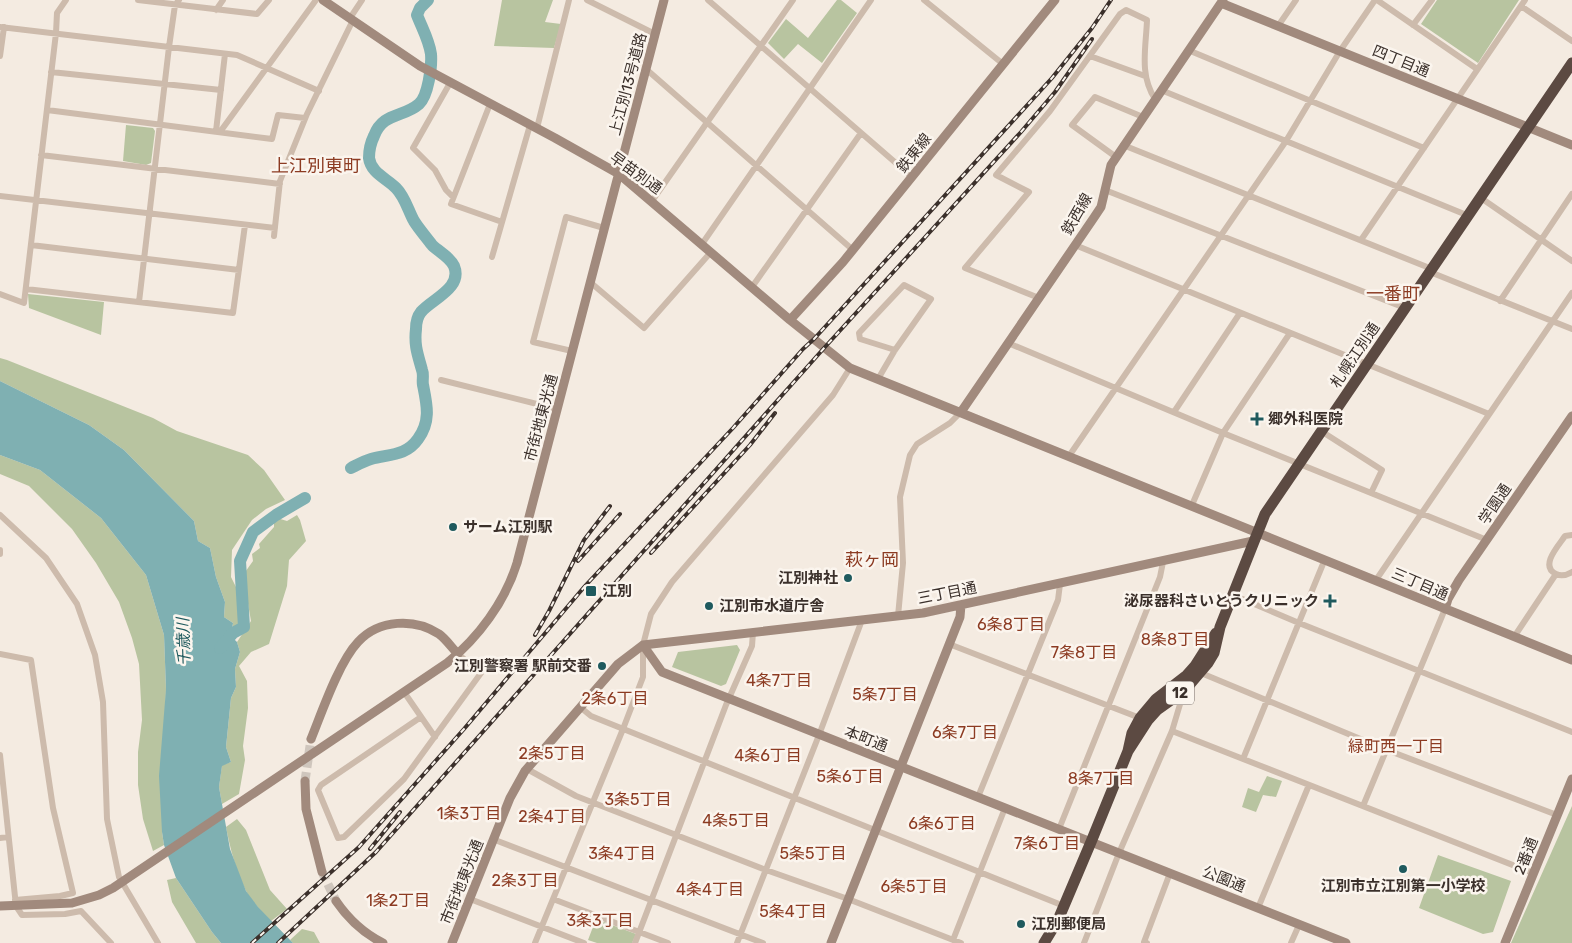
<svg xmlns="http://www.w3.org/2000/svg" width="1572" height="943" viewBox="0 0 1572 943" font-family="Rubik,'Noto Sans JP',sans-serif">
	<rect width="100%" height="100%" fill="#f4ebe1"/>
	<path fill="#b8c4a0" d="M 502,0 L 553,0 L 545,22 L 561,24 L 554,48 L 494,46 Z
		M 837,0 L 841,0 L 857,13 L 822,63 L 798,44 L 784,59 L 768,43 L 786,19 L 808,38 Z
		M 1437,0 L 1519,0 L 1478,63 L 1421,24 Z
		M 126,125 L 153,128 L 155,131 L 151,163 L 146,165 L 123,161 Z
		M 28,294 L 104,302 L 101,335 L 29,308 Z
		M 0,358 L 7,360 L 153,418 L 177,431 L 248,455 L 264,470 L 285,500 L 266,509 L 252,520 L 232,550 L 231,577 L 237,589 L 239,603 L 237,609 L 242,626 L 232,631 L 233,623 L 224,617 L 225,602 L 216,577 L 210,548 L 198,541 L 194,521 L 124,450 L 89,425 L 0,381 Z
		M 0,455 L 40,470 L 101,518 L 146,575 L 164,635 L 166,689 L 162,832 L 164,845 L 153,851 L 143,819 L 138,785 L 138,752 L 142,720 L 139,664 L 132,638 L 119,602 L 96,563 L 72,529 L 29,486 L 0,474 Z
		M 297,515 L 300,520 L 306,541 L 289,560 L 287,586 L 269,644 L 251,652 L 239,666 L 247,681 L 248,708 L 243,746 L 245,760 L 239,794 L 222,804 L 219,787 L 222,765 L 231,762 L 226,747 L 231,698 L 236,687 L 235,669 L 240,652 L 237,642 L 251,621 L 243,575 L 253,561 L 252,554 L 260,548 L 259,544 L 274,527 L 274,522 L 277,518 L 287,521 Z
		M 737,645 L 740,650 L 726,684 L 721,686 L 672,667 L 678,652 Z
		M 1267,776 L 1282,781 L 1276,797 L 1263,795 L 1256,812 L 1242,807 L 1248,788 L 1259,792 Z
		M 1572,806 L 1572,943 L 1511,943 Z
		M 237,819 L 246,830 L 270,890 L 287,909 L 271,921 C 262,912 252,902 246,891 C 236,871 230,848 226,827 Z
		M 1438,855 L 1511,881 L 1493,932 L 1483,934 L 1419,908 Z
		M 176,878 L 212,932 L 221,943 L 196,943 L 172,902 L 167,880 Z
		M 596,919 L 636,934 L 632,943 L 597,943 L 588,940 Z
		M 302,929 L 314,932 L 320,943 L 293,943 L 290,940 Z"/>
	<path fill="#7fb0b2" d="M 0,381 L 89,425 L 124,450 L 194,521 L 198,541 L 210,548 L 216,577 L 225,602 L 224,617 L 233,623 L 231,636 L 237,642 L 240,652 L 235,669 L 236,687 L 231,698 L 226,747 L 231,762 L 222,766 L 219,787 L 230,849 L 246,891 L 258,907 L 293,943 L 221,943 L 212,932 L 176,878 L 164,845 L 162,832 L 159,776 L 166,689 L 164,635 L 146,575 L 101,518 L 40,470 L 0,455 Z"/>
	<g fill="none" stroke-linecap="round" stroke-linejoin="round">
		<path stroke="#7fb0b2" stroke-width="12" d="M 351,468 C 357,465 364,461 371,459 C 390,454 406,456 418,439 C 431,421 427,405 423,385 C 422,380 424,375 422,370 C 418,355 414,346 416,329 C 416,323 417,317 421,312 C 432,299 463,288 454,266 C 450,257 439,252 432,245 C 426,237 419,229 414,221 C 408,210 405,197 396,188 C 386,178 371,173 369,158 C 369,150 371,142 374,136 C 383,112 403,118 419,104 C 428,96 432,67 431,54 C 429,40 422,28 417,15 L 420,8 L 428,0
			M 220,648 L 233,633 L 244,627 L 240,561 L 253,532 L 276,515 L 305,498"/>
		<path stroke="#cfc6bd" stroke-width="9" stroke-dasharray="9 4.5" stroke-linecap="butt" d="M 305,781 L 311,739
			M 322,872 L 336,901"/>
		<path stroke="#cdbbac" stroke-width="6" d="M 138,0 L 257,14 L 269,0
			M 587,0 L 655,34
			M 708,0 L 912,177
			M 924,0 L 1003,64
			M 1377,0 L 1477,69
			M 1521,6 L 1572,41
			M 216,10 L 223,0
			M 350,18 L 362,0
			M 1413,25 L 1432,0
			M 1278,26 L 1296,0
			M 0,27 L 237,55 L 319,91
			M 1188,50 L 1424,148
			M 0,56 L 4,27
			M 1090,56 L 1145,76
			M 646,69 L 853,250
			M 51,72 L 221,90
			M 450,83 L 413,148 L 435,170 L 446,190 L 453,197
			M 1161,90 L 1469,216
			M 490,104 L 451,204 L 502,222
			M 47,110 L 272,139 L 278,115 L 305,118
			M 537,128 L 569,0
			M 216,131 L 225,54
			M 220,132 L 316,0
			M 1123,145 L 1432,269
			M 41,155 L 280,184
			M 1116,157 L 1072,125 L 1095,97 L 1143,117
			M 1105,190 L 1405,308
			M 0,196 L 275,228
			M 1481,198 L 1572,261
			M 652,201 L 793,0
			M 274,236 L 280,181 L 307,114 L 353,20
			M 1361,240 L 1525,0
			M 702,244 L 871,0
			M 31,245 L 239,270
			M 1075,245 L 1489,414
			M 492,257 L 530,125
			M 1430,272 L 1572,329
			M 590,282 L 644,328 L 711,252
			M 752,287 L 861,133
			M 26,289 L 233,313 L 245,225
			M 0,294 L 24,303 L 56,33 L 57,13 L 66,0
			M 1039,298 L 965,268 L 1029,192 L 996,175 L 1050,111 L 1120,14 L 1126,10 L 1147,20 C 1146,48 1139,74 1155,99
			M 1500,301 L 1572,194
			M 139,302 L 169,47 L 175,5 L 179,0
			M 1008,343 L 1223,433 L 1487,540
			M 572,351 L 533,342 L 566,217 L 604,228
			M 878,379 L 895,350 L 931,299 L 904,285 L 859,333 L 860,339 L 895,350
			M 441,380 L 557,409
			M 1174,412 L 1240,313
			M 1321,431 L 1382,470 L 1371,493
			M 1069,456 L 1286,141 L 1340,51 L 1375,0
			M 1192,505 L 1223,433 L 1290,333
			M 0,515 L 46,558 L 77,604 L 95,655 L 103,702 L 107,819 L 119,877 L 158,943
			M 1572,535 L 1565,536 C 1559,545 1539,566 1556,574 C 1562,577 1567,575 1572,572
			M 0,550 L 0,554
			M 1376,580 L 1572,293
			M 1233,595 L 1299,623 L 1572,732
			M 898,616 L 903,563 L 900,497 L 910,455 L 917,444 L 950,423 L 961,412
			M 1514,637 L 1556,574
			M 949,644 L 1140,718
			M 0,654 L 31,660 L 53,808 L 73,893 L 60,896 L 15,900
			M 1201,673 L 1387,750 L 1557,815
			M 404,692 L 435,737
			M 580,707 L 591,716 L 1064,906
			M 421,717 L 321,785 L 318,790 L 338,838 L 344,837 L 404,779 L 481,673 L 458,654
			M 1172,731 L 1533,873
			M 0,755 L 16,906 L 22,915 L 65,914 L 81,911 L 111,943
			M 1243,759 L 1325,559
			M 527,769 L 576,796 L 766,870 L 848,899 L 961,943
			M 978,797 L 1058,600 L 1060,584
			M 1363,806 L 1445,609
			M 1059,829 L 1160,577 L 1163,562
			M 0,838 L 8,837
			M 495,840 L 763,943
			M 470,899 L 584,943
			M 553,899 L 668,943
			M 1258,908 L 1309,785
			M 953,940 L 1005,808
			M 535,943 L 623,729 L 643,677 L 643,645 L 651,614 L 672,582 L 833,395 L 850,368
			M 635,943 L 726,705 L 752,646 L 753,632
			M 737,943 L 819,735 L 862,620
			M 1084,943 L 1119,853 L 1172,731 L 1184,691
			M 1147,943 L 1144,942 L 1170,873
			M 1291,943 L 1299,925"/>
		<path stroke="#a18a7d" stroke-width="9" d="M 323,0 L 420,66 L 555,138 L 619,174 L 790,320 L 850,368 L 1572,660
			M 1221,3 L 1572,145
			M 790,320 L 843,262 L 1055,0
			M 961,412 L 1093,219 L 1101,207 L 1111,165 L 1223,0
			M 1445,609 L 1448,599 L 1459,580 L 1572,416
			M 643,645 L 662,672 L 1346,943
			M 311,739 C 322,712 339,662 358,642 C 379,619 415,618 439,634 C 446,639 452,648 458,654
			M 305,781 L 306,809 L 322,872
			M 336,901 C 349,920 363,933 383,943
			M 0,906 L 72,903 L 99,895 L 113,888 L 447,663 C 478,638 505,602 517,563 L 664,0
			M 452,943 L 510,798 L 525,771 L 618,664 L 643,645 L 923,613 L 1253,541
			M 831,943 L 960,617 L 961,605
			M 1505,943 L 1572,779"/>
		<path stroke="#5c4a42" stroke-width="11" d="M 1128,751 L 1148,720 L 1157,710 L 1185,690 L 1208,663 L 1214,653 L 1220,627 L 1265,514 L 1572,63
			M 1044,943 L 1058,920 L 1091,842 L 1128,751 L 1132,733 L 1140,718 L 1156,699 L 1187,675 L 1195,666 L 1216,633"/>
		<defs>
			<path id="rail" d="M 651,553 L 750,445 L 775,413
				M 578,561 L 620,514
				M 535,635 L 549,611 L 584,540 L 610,506
				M 370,849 L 400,812
				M 252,943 L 359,847 L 464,729 L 585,586 L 733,428 L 803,349 L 814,339 L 1052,78 L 1092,28 L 1111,0
				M 278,943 L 376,852 L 825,347 L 1021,132 L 1055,92 L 1092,39"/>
		</defs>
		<use href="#rail" stroke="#3b302b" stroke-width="4"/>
		<use href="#rail" stroke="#fbf5ee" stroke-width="2" stroke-dasharray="5.5" stroke-linecap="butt"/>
	</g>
	<g fill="#1f5a5e" stroke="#fbf5ee" stroke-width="2">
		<path d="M1254.5 411.5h5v5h5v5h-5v5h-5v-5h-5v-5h5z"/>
		<circle cx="453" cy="527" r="5"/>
		<circle cx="848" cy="578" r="5"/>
		<rect x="585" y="585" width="12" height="12" rx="2.5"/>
		<path d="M1327.5 593.5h5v5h5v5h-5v5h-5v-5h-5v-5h5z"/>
		<circle cx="709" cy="606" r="5"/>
		<circle cx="602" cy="666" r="5"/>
		<circle cx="1403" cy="869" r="5"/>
		<circle cx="1021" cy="924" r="5"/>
	</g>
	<g text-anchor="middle" stroke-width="5" stroke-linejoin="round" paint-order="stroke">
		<rect fill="#fbf5ee" stroke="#756b66" stroke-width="1" x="1166" y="681.5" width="28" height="23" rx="4"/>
		<g font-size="14" font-weight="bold" fill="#3b302b">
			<text x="1180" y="698">12</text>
		</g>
		<g font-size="15" fill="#3b302b" stroke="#fbf5ee">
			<text transform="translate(1401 61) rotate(22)" y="5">四丁目通</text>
			<text transform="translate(628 84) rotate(-75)" y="5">上江別13号道路</text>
			<text transform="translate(914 153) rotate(-51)" y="5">鉄東線</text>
			<text transform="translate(636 173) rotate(36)" y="5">早苗別通</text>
			<text transform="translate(1077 214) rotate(-60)" y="5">鉄西線</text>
			<text transform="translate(1355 355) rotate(-56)" y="5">札幌江別通</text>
			<text transform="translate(541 418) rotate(-75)" y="5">市街地東光通</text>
			<text transform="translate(1495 504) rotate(-56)" y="5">学園通</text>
			<text transform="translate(1420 584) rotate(23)" y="5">三丁目通</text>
			<text transform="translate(947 593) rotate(-11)" y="5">三丁目通</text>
			<text transform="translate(866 739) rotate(21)" y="5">本町通</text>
			<text transform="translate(1526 856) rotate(-68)" y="5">2番通</text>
			<text transform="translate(1224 879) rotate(22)" y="5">公園通</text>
			<text transform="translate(462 882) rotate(-68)" y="5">市街地東光通</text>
		</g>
		<g font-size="15" font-weight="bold" fill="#3b302b" stroke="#fbf5ee" text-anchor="start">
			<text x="1268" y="424">郷外科医院</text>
			<text x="463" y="532">サーム江別駅</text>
			<text x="838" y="583" text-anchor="end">江別神社</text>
			<text x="602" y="596">江別</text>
			<text x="1319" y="606" text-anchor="end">泌尿器科さいとうクリニック</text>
			<text x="719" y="611">江別市水道庁舎</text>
			<text x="592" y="671" text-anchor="end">江別警察署 駅前交番</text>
			<text x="1403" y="891" text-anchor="middle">江別市立江別第一小学校</text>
			<text x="1031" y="929">江別郵便局</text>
		</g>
		<g font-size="16" fill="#8c3b22" stroke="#fbf5ee">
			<text x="1011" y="630">6条8丁目</text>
			<text x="1175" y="645">8条8丁目</text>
			<text x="1084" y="658">7条8丁目</text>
			<text x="779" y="686">4条7丁目</text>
			<text x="885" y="700">5条7丁目</text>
			<text x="615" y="704">2条6丁目</text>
			<text x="965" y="738">6条7丁目</text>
			<text x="1396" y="752">緑町西一丁目</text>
			<text x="552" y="759">2条5丁目</text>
			<text x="768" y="761">4条6丁目</text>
			<text x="850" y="782">5条6丁目</text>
			<text x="1101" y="784">8条7丁目</text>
			<text x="638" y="805">3条5丁目</text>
			<text x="469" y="819">1条3丁目</text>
			<text x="552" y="822">2条4丁目</text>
			<text x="736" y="826">4条5丁目</text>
			<text x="942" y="829">6条6丁目</text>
			<text x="1047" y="849">7条6丁目</text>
			<text x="622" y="859">3条4丁目</text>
			<text x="813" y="859">5条5丁目</text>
			<text x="525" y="886">2条3丁目</text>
			<text x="914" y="892">6条5丁目</text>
			<text x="710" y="895">4条4丁目</text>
			<text x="398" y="906">1条2丁目</text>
			<text x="793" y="917">5条4丁目</text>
			<text x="600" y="926">3条3丁目</text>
		</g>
		<g font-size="16" font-style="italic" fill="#1f5a5e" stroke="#fbf5ee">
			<text transform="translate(183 642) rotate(-92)" y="6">千歳川</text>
		</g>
		<g font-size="18" fill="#8c3b22" stroke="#fbf5ee">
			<text x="316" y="172">上江別東町</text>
			<text x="1393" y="300">一番町</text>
			<text x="872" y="566">萩ヶ岡</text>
		</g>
	</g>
</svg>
